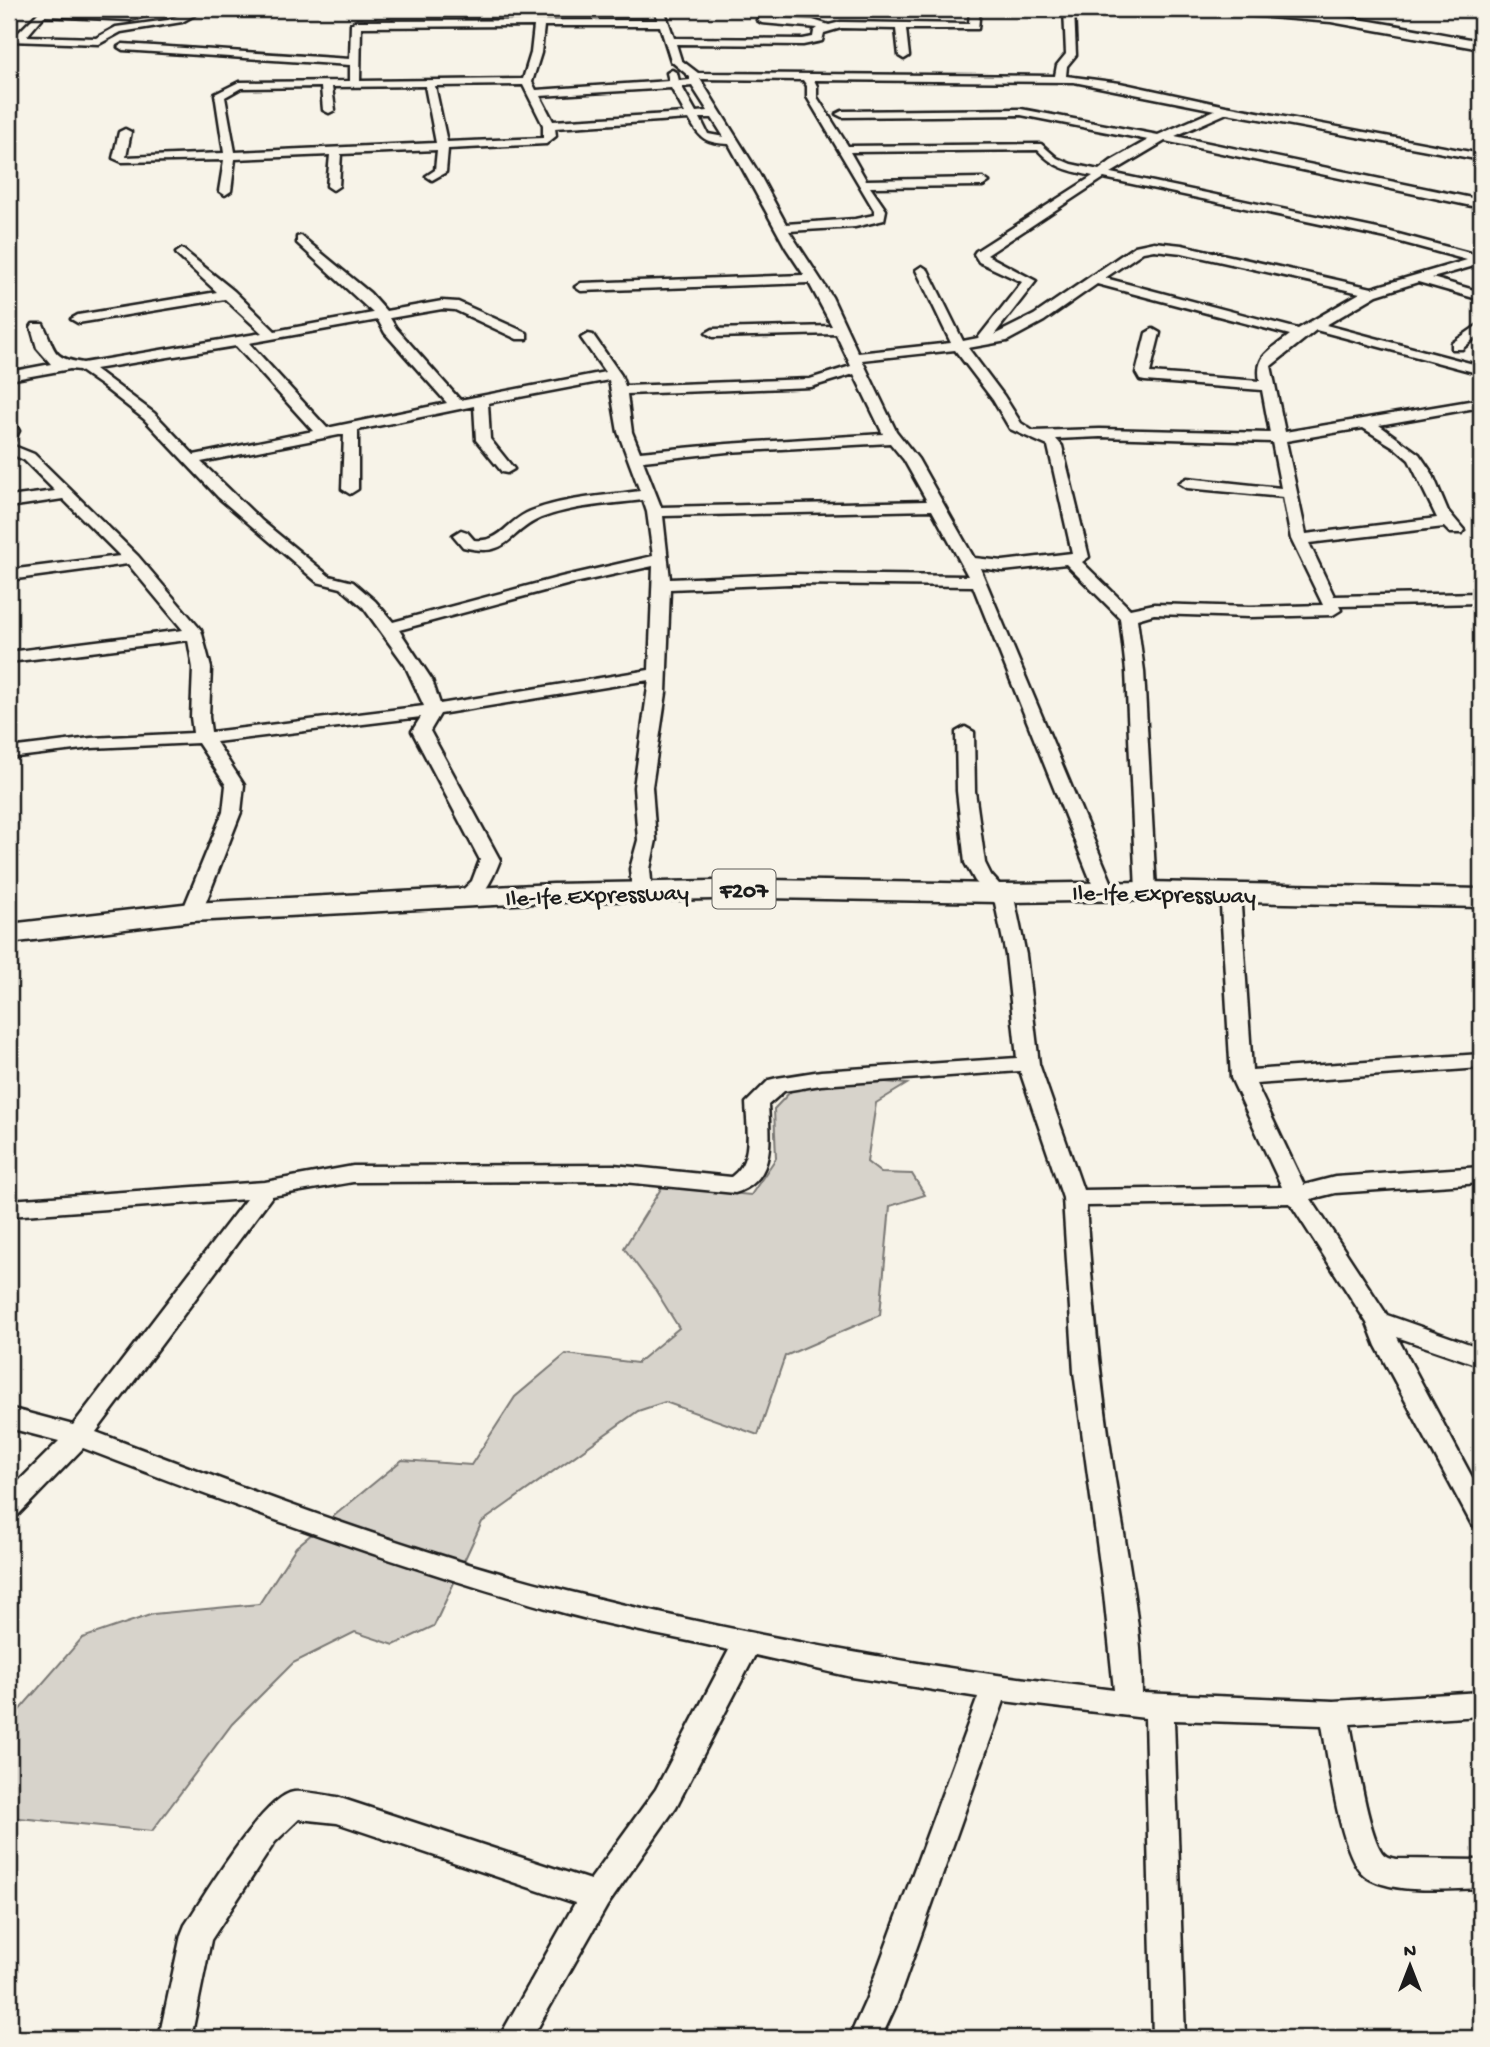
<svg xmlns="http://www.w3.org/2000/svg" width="1490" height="2047" viewBox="0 0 1490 2047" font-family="'Gochi Hand',sans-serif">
	<rect width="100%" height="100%" fill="#f7f3e8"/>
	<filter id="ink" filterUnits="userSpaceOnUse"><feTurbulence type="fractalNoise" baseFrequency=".0143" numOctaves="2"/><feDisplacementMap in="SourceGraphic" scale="14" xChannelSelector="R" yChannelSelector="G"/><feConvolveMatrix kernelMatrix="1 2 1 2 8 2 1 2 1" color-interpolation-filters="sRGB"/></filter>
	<g filter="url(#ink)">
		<path fill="#d7d3cb" stroke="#7a7874" stroke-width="2" d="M 865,1080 L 907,1084 L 876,1103 L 867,1162 L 881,1173 L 912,1174 L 925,1195 L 890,1206 L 880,1315 L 785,1356 L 758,1435 L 665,1402 L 638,1411 L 482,1522 L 434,1626 L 394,1645 L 355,1632 L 293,1663 L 232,1724 L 152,1831 L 9,1817 L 9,1733 L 15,1715 L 82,1638 L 153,1614 L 259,1604 L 296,1547 L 402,1460 L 471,1465 L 515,1397 L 566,1354 L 637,1363 L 679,1328 L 656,1291 L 624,1248 L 662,1187 L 751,1195 L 776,1158 L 774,1109 L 792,1090 Z"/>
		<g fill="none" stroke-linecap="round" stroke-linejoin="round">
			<defs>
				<path id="street" d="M 154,9 L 171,9 L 130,20 L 44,16 L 27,36 L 96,38 L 116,27 L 168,20 L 193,9 L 205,9 L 182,22 L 121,32 L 99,44 L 9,41 L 9,35 L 16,35 L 41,10 L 130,14 Z
					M 654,9 L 664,9 L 674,38 L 803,39 L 813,37 L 814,31 L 818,28 L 762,23 L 757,20 L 762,17 L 813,20 L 829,25 L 841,22 L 969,24 L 970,9 L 980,9 L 978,29 L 906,29 L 909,56 L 904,59 L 899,56 L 896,29 L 841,28 L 824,33 L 822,41 L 803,45 L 676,44 L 681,60 L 698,73 L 1055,76 L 1057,65 L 1066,54 L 1064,9 L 1074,9 L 1076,55 L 1067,66 L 1066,76 L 1120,83 L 1226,106 L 1481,154 L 1481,160 L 1227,113 L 1175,136 L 1481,200 L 1481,208 L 1165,141 L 1111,173 L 1387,231 L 1481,256 L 1481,264 L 1432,278 L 1481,292 L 1481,300 L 1418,282 L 1377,295 L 1326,325 L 1481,366 L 1481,374 L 1316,330 L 1271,366 L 1285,432 L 1481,399 L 1481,407 L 1379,425 L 1419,454 L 1432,473 L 1448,511 L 1464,530 L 1462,533 L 1450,533 L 1444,527 L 1309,543 L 1334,596 L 1481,593 L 1481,603 L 1339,606 L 1341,610 L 1333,615 L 1250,617 L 1154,614 L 1137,619 L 1144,671 L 1156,891 L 1146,897 L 1136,891 L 1126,671 L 1120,618 L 1066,564 L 1003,571 L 980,568 L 1115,891 L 1112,895 L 1098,895 L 1095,891 L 973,586 L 790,584 L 670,589 L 666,693 L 652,787 L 656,840 L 650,869 L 652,892 L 649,896 L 635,896 L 632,892 L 630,869 L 638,840 L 634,787 L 649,680 L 440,714 L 430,731 L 500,860 C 493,878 484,900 463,905 L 453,899 L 472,881 L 480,860 L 412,731 L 421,717 L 216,742 L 244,785 L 241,812 L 202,912 L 199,916 L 185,916 L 182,912 L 223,812 L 226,785 L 198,743 L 91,748 L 9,758 L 9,748 L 91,738 L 193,733 L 191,717 L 193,668 L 188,640 L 9,662 L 9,652 L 183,630 L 128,564 L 9,580 L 9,570 L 120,556 L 63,499 L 9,507 L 9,497 L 55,491 L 24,460 L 9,453 L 9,444 L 34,454 L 138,556 L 201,630 L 211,668 L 209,717 L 211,732 L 424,706 L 405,665 L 363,607 L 341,588 L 317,582 L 218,497 L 144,419 L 102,386 L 79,370 L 70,369 L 9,380 L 9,372 L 51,364 L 37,348 L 31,327 L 33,324 L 43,324 C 56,350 50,358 83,363 L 262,333 L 225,299 L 78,323 L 71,319 L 78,315 L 217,292 L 178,256 L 176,253 L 182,249 L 234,291 L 275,331 L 373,313 L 297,243 L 297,237 L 301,236 L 370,293 L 386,311 L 442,301 L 458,302 L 527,333 L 527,339 L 517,339 L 455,310 L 442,309 L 390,318 L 396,328 L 460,400 L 605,372 L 581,338 L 588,334 L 593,335 L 621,375 L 625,386 L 810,379 L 851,366 L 836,334 L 713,337 L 706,333 L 713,329 L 832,326 L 809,283 L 581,291 L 575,287 L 581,283 L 804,275 L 786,248 L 729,144 C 706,143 700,139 689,119 L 555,128 L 556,136 L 546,144 L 448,149 L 446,172 L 432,180 L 426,176 L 435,170 L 437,150 L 341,154 L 339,186 L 333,190 L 327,186 L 330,155 L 235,159 L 231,191 L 225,195 L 219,191 L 224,160 L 122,162 L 113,158 L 119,132 L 125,129 L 131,132 L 126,157 L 224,153 L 215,94 L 239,82 L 350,81 L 350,65 L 123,50 L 118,47 L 123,44 L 350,59 L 351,24 L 356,21 L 658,20 ZM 534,26 L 531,53 L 523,79 L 360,81 L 361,27 ZM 544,26 L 660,26 L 671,61 L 690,77 L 690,80 L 679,81 L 677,73 L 672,70 L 667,73 L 669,81 L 536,90 L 532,82 L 541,53 ZM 700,79 L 803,80 L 807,86 L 807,97 L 874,210 L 874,215 L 855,219 L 786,224 L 758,172 ZM 814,80 L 1074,82 L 1215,110 L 1158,135 L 1021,109 L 842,111 L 836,114 L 842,117 L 1021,115 L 1148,140 L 1111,161 L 1099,170 L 1071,164 L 1057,158 L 1041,144 L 848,146 L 817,97 L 817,86 ZM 523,85 L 543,125 L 543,138 L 447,142 L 435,86 ZM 425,86 L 436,143 L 235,152 L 225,97 L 241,88 L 321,87 L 323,110 L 329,113 L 335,110 L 332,87 ZM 692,86 L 708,111 L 696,112 L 682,87 ZM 671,88 L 685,113 L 553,121 L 540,96 ZM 700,118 L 712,118 L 724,137 L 708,134 ZM 1038,150 C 1054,168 1070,171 1093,176 L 976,251 L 974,254 L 979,262 L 1022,282 L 978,338 L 963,341 L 928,270 L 922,266 L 916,270 L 951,343 L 858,353 L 832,297 L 789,231 L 855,227 L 884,220 L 886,210 L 870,187 L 983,186 L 989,182 L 983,178 L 866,180 L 850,152 ZM 1104,178 L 1386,238 L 1467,260 L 1372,288 L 1182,245 L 1154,242 L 1135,246 L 1034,315 L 994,335 L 1036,281 L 987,255 ZM 1154,250 L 1182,253 L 1360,293 L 1298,329 L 1105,278 L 1143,252 ZM 1097,284 L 1290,335 C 1270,351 1255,355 1260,381 L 1150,373 L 1160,333 L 1153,329 L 1146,333 L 1136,373 L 1140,380 L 1145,381 L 1262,390 L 1270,433 L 1100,429 L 1033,431 L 1021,423 L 1004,396 L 968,348 L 1007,341 L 1044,321 ZM 378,320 L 385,333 L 447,403 L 327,428 L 249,343 ZM 236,346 L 313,431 L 194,455 L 154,413 L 95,369 ZM 955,350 L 993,400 L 1010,429 L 1048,446 L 1072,553 L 1003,561 L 974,558 L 918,459 L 896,431 L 862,360 ZM 854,374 L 883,434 L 727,444 L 640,452 L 632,432 L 627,394 L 811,387 ZM 609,380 L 618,432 L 640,491 C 604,496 565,498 531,511 C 507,520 502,543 474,540 L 467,532 L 461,530 L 453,535 L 463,547 C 510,559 507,532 541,518 C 572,506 610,504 643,500 L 647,512 L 653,556 L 561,577 L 393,622 L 375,601 L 353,582 L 329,576 L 262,521 L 201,462 L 344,434 L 342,489 L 350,494 L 358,489 L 358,430 L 474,406 L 476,440 L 502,472 L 507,473 L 514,469 L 490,439 L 488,403 ZM 1363,428 L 1394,447 L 1409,460 L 1437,518 L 1306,534 L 1286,441 ZM 1100,437 L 1272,442 L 1281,488 L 1187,478 L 1179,483 L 1187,488 L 1283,497 L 1291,539 L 1323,605 L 1250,607 L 1154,604 L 1130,609 L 1082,562 L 1089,557 L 1062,446 L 1056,439 ZM 890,443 L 904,460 L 927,501 L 661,507 L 643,461 L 727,452 ZM 932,510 L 968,576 L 790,574 L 670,579 L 663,516 ZM 653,566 L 649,670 L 440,704 L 432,680 L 399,630 L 570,584 Z
					M 1481,323 L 1481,333 L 1462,349 L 1452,349 L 1452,343 Z
					M 9,421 L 14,422 L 19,431 L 14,441 L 9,442 Z
					M 965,727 L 974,732 L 975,791 L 985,863 L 991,875 L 1015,902 L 1026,955 L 1039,1064 L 1083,1190 L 1282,1187 L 1231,1078 L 1221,906 L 1224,902 L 1238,902 L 1241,906 L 1252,1070 L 1481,1054 L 1481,1068 L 1256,1084 L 1304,1185 L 1335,1177 L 1481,1167 L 1481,1183 L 1335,1193 L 1311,1199 L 1387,1315 L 1481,1348 L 1481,1366 L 1397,1337 L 1481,1494 L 1481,1528 L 1472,1525 L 1376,1346 L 1367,1323 L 1290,1203 L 1086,1206 C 1092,1291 1099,1376 1112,1460 C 1123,1536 1142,1617 1142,1693 L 1334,1701 L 1481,1692 L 1481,1716 L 1350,1724 C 1355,1746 1369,1847 1386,1856 C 1389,1858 1393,1858 1397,1859 L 1481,1860 L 1481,1888 C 1451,1889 1388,1895 1364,1875 C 1340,1856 1328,1757 1322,1725 L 1174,1720 L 1185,2038 L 1153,2038 L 1145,1718 L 1004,1701 L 897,2003 L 881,2038 L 849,2038 L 866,2000 L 978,1697 L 852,1677 L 755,1655 L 676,1807 L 607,1906 L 532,2038 L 499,2038 L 575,1903 L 337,1823 L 299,1819 L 275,1842 L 211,1940 L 191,2038 L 159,2038 L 181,1935 L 185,1925 C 203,1898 264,1795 294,1792 C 307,1791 324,1795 337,1797 L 590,1880 L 656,1789 L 729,1650 C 674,1637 618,1628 564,1613 C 400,1567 241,1509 83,1448 L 18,1515 L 9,1518 L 9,1491 L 59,1441 L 9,1428 L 9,1408 L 73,1425 L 246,1199 L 9,1216 L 9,1200 L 265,1182 L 353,1166 L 614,1165 L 731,1177 C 754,1161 747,1129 746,1103 L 769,1080 L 777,1078 L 821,1071 L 1017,1058 L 1006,955 L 995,903 L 975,881 L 965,863 L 957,791 L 956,732 ZM 1020,1071 L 1063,1198 L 1074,1372 L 1104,1594 L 1114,1690 C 930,1669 747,1636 567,1591 C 407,1551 251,1491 96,1432 L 272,1196 L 353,1182 L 614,1181 L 735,1193 C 776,1181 770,1139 768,1105 L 784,1091 L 821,1085 Z"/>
				<path id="secondary" d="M 1213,9 C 1304,5 1392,25 1481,41 L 1481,49 L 1331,22 L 1220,13 Z"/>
				<path id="primary" d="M 767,880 L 999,884 L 1146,882 L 1481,889 L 1481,907 L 1146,900 L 999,902 L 767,898 L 553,902 L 192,921 L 9,943 L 9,924 L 192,903 L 553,884 Z"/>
			</defs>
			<use href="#street" stroke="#1c1c1c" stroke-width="5"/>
			<use href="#secondary" stroke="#1c1c1c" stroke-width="5"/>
			<use href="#primary" stroke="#1c1c1c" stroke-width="5"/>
			<use href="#street" fill="#f7f3e8" fill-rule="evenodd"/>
			<use href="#secondary" fill="#f7f3e8" fill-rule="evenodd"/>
			<use href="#primary" fill="#f7f3e8" fill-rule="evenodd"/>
		</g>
	</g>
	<g text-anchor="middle" stroke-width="7" stroke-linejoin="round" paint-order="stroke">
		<rect fill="#f7f3e8" stroke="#5e5c59" stroke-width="2" x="712.5" y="869.5" width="63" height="39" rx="5"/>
		<g font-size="23" font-weight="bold" fill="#1c1c1c">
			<text x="744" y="897">F207</text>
		</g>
		<g font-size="24" fill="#1c1c1c" stroke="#f7f3e8">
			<text transform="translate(1164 893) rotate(1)" y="8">Ile-Ife Expressway</text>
			<text transform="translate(597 894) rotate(-2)" y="8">Ile-Ife Expressway</text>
		</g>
	</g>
	<rect width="1490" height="2047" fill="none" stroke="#f7f3e8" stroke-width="35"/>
	<rect x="18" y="18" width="1455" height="2012" fill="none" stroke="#1c1c1c" stroke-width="2.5" filter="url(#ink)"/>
	<g transform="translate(1410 1966)" stroke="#f7f3e8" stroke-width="5" paint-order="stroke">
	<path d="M0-5L12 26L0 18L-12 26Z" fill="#1c1c1c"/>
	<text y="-10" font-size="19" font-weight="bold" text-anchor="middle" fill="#1c1c1c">N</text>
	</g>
</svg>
